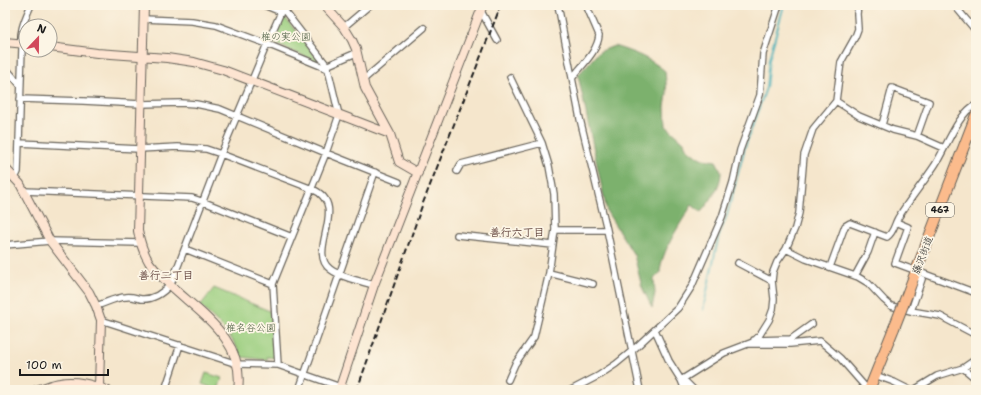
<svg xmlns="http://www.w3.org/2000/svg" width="981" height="395" viewBox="0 0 981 395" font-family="'Shantell Sans','Klee One',sans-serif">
	<rect width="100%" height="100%" fill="#fcf5e5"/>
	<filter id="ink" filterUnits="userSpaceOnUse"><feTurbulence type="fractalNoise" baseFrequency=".025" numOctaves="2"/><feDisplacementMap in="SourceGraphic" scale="8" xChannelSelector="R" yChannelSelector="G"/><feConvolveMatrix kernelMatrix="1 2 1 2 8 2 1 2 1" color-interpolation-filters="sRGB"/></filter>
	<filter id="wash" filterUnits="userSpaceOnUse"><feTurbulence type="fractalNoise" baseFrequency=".012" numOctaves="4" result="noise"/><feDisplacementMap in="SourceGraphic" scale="16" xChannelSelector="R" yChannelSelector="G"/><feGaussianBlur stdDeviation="0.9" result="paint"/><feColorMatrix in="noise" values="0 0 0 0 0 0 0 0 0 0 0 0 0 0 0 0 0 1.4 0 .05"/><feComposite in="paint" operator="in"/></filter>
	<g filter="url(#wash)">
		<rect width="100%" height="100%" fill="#f5e6cc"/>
		<path fill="#9ace7e" stroke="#5b754d" d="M 283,15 L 320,62 L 320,63 L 271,42 Z
			M 214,288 L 272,312 L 275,358 L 267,357 L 267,360 L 241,357 C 232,334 218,322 200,306 Z
			M 206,373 L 222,378 L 218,390 L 209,390 L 210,387 L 202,384 Z"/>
		<path fill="#7bb16d" stroke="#4c6644" d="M 614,46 C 633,52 650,58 665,71 L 667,94 L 665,107 L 666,126 L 684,142 L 686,148 L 695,155 L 703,159 L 716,161 C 718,165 721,169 721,173 C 721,186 710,202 701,212 L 692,205 C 681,222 660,254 660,273 L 654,279 L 655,293 L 652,308 L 642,287 L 634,255 L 607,212 L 578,75 L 599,52 Z"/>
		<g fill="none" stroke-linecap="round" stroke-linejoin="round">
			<path stroke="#3eaeb8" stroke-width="2" d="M 703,310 L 718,239 L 727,215 L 745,147 L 766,88 L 769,59 L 784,5"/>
		</g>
	</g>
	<g filter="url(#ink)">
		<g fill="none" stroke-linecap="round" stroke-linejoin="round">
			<defs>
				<path id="street" d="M 264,5 L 281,12
					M 558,5 L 580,119 L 607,230 L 640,390
					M 954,5 L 976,31
					M 481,11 L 497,40
					M 143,19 L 192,21 L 216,25 L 267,44 L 328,69
					M 344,27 L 370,5
					M 326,66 L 356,53
					M 5,67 L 20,85
					M 573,77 C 582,65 598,51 599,35 L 586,5
					M 363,80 L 424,28
					M 20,99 L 83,101 L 141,104 L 181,103 L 196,104 L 220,109 L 326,153 L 399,182
					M 836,101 L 859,116 L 893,130 L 917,136 L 944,148
					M 882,125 L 892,88 L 929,102 L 917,136
					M 19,143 L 139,149 L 178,147 L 206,149 L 221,154 L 312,189 C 351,205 306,251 330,269 C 342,278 360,281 374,285
					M 457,171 L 461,164 L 542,143
					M 15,178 L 18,172 L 22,48 C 18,33 25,19 31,5
					M 24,191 L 192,198 L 204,202 L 292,237
					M 896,222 L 908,227 L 895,263 L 976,293
					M 555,230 L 607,230
					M 457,235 L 553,245
					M 5,245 L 50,241 L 140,243
					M 185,249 L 273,284
					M 786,249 L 806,259 L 858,277 L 868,283 L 884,300 L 891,306 L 911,311 L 940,316 L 976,335
					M 738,263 L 772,281
					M 830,267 L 845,226 L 850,223 L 887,237 C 894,232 894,225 898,218 C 909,200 923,183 935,165 C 945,150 959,111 976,105
					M 549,273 L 593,284
					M 855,276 L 868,252 L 875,232
					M 96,306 C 106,303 116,297 126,297 C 131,296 136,298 141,299 C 154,300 163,293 171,284 L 221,154 L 267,44 L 281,12 L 291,5
					M 911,311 L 922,279 L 914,276
					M 101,320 L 237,364 L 278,365 L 346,389
					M 655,330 L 669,361 L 681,380 L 685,390
					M 754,340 L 791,339 L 812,324
					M 749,344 L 790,344 L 820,341 L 840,358 L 868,390
					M 278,365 L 273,284 L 326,153 L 339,115 L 328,69 L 325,63 L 280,5
					M 963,368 L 976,379
					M 875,375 L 894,382 L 910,390
					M 683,379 L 694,390
					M 508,380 L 515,364 L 534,337 L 549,273 L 555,230 L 554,194 L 549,166 L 542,143 L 510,77
					M 681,380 L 724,353 L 753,342 L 759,336 L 769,320 L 773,309 L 774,299 L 772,281 L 773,272 L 777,262 L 786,249 L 795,228 L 799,213 L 804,155 L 813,129 L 836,101 L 841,62 L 855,37 L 858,29 L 857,14 L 858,5
					M 165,390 L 180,345
					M 299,390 L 375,172
					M 571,390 L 598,376 L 616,364 L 633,350 L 678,308 L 692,286 L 722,217 L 733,182 L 740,150 L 760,95 L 763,54 L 779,5
					M 914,390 L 937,376 L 963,368 L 976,359"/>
				<path id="secondary" d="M 144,5 L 138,231 C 140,242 143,252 149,262 C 179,304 247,329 238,390
					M 324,5 L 344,27 L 352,40 L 356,49 L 365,88 L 390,134 L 399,162 L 418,173
					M 5,42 L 26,44
					M 50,47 L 97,53 L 167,58 L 194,62 L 223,70 L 390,134
					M 5,168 L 20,184 L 50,241 L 89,292 L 96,306 L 101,320 L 99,387
					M 36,390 C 44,388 52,384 60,383 C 76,380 92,385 107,390
					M 339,390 L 374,285 L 483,5"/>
				<path id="highway" d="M 903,305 L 976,115
					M 869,390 L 894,328"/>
			</defs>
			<use href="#street" stroke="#68635a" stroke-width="8"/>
			<use href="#secondary" stroke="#68635a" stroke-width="10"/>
			<use href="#highway" stroke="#68635a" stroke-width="12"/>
			<use href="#street" stroke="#fff" stroke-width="5.5"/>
			<use href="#secondary" stroke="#fde4d1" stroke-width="8"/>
			<use href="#highway" stroke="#fbbb8c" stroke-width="10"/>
			<path stroke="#1c1c1c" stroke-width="2" stroke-dasharray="6 3" stroke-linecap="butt" d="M 357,390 L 423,203 L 501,5"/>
			<defs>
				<path id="highway-bridge" d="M 894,328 L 903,305"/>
			</defs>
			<use href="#highway-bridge" stroke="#68635a" stroke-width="12" stroke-linecap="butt"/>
			<use href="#highway-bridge" stroke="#fbbb8c" stroke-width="10"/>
		</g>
	</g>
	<g text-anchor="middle" stroke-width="3.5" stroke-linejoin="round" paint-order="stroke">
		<rect fill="#fcf5e5" stroke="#5f5d58" stroke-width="1" x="926" y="203" width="28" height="14" rx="3"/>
		<g font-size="9" font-weight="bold" fill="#1c1c1c">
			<text x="940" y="213">467</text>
		</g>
		<g font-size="10" fill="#485a3e" stroke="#fcf5e5">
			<text x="286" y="40">椎の実公園</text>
			<text x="251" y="331">椎名谷公園</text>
		</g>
		<g font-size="10" fill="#1c1c1c" stroke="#fcf5e5">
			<text transform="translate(922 255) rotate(-69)" y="4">藤沢街道</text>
		</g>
		<g font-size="11" font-weight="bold" fill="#654740" stroke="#fcf5e5">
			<text x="517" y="236">善行六丁目</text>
			<text x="166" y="279">善行二丁目</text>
		</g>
	</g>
	<rect width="981" height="395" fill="none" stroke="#fcf5e5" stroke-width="20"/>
	<g transform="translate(38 38) rotate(22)"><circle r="19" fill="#fcf5e5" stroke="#a29e95"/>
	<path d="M0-3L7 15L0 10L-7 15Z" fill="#d1495b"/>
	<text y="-6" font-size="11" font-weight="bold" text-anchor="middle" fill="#1c1c1c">N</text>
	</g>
	<path d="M20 369v6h88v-6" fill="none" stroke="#1c1c1c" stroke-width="2"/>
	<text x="26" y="369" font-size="12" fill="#1c1c1c" stroke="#fcf5e5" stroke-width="3" paint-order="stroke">100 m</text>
</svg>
